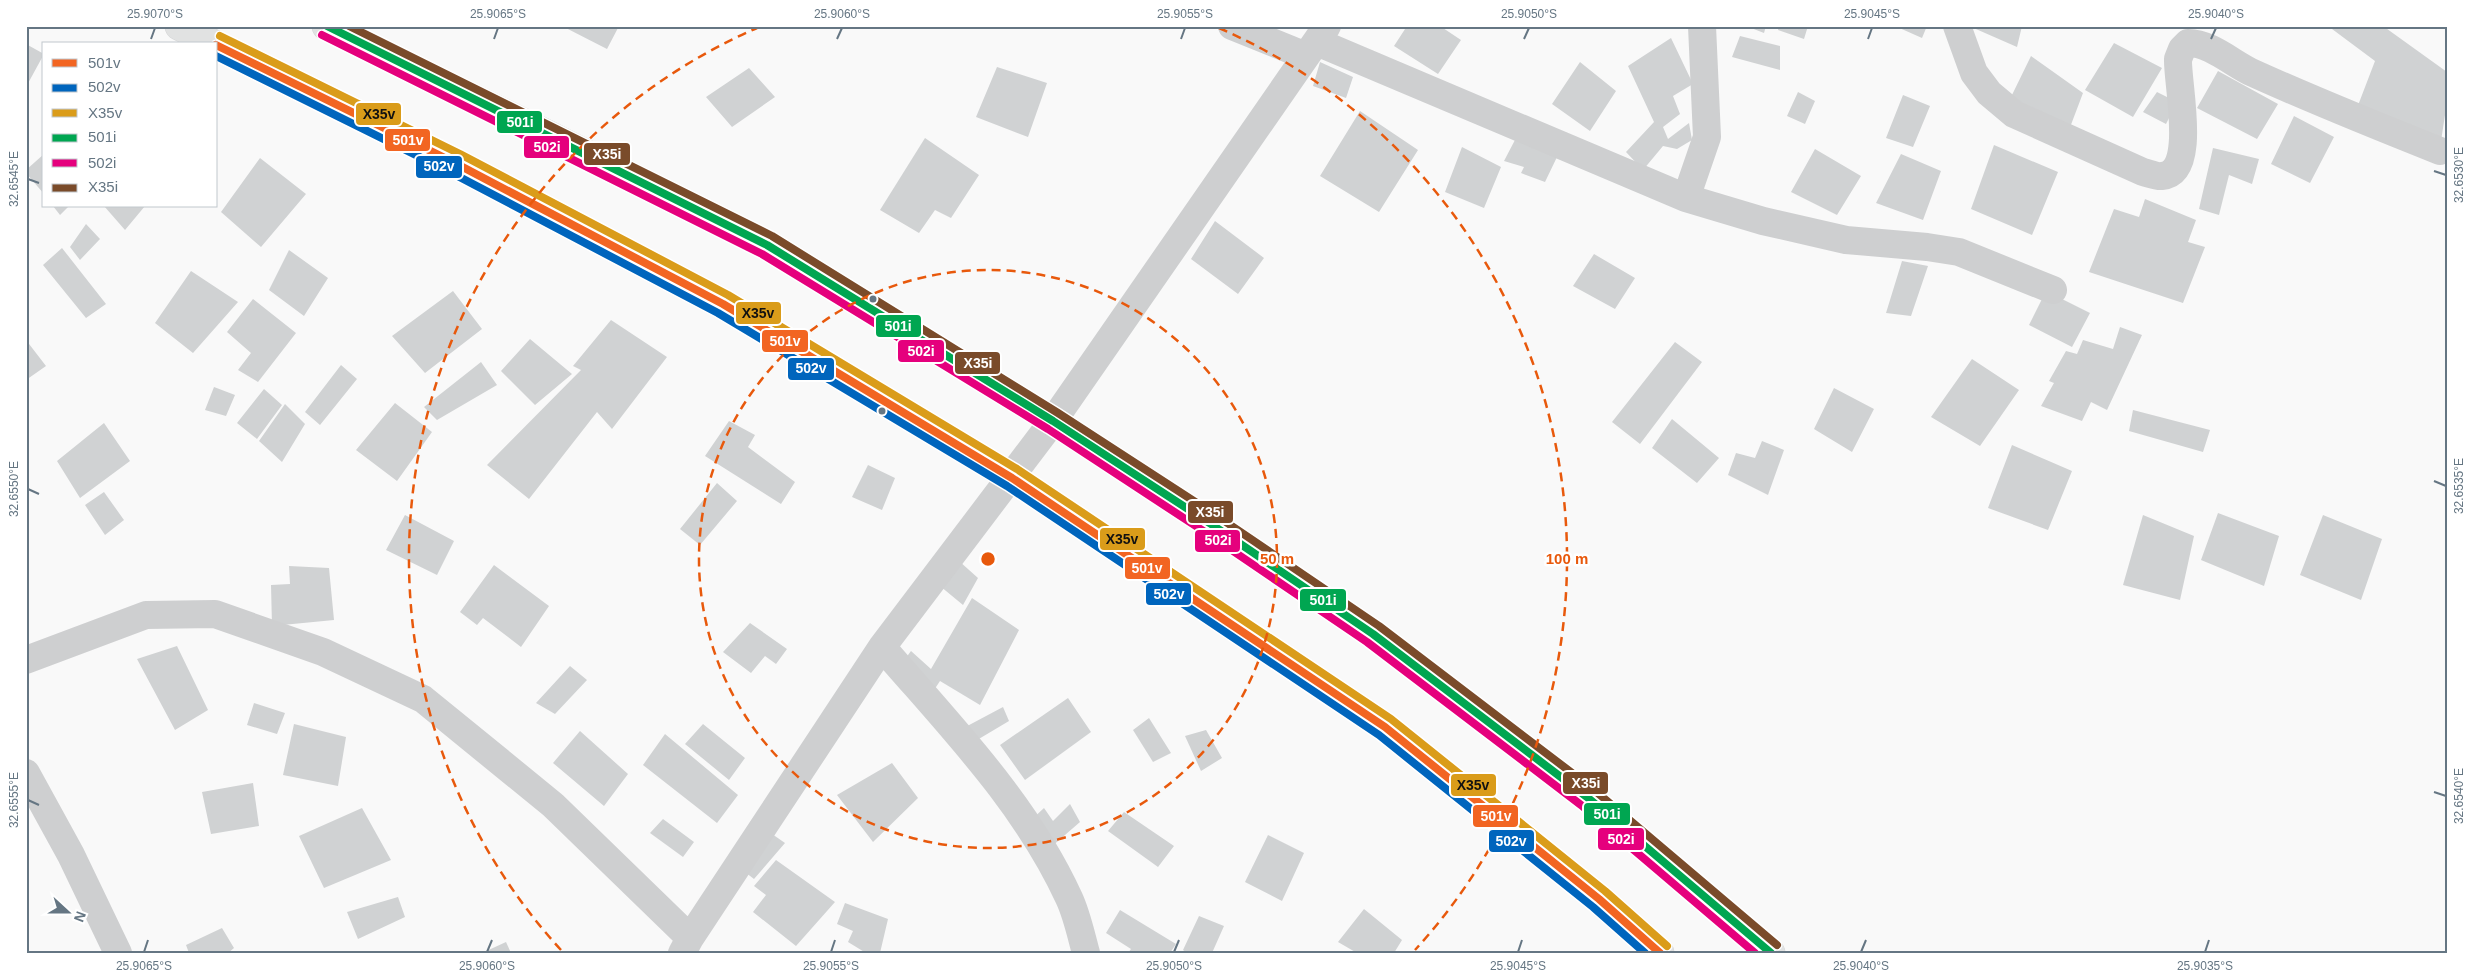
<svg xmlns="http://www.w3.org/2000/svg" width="2473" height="979" viewBox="0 0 2473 979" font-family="Arial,sans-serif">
	<rect width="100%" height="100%" fill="#f9f9f9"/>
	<path fill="#d0d2d3" d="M 562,26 L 619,26 L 607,49 Z
		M 1407,26 L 1440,26 L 1461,40 L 1438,74 L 1394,46 Z
		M 1746,26 L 1766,26 L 1764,33 Z
		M 1779,26 L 1808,26 L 1804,39 L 1778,30 Z
		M 1895,26 L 1927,26 L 1922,38 Z
		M 1969,26 L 2022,26 L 2017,47 Z
		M 2328,26 L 2383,26 L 2447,72 L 2447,102 L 2441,141 L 2357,108 L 2375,61 Z
		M 1740,36 L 1780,46 L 1780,70 L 1732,57 Z
		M 1671,38 L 1693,84 L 1673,96 L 1680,114 L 1663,127 L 1668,139 L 1689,123 L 1692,140 L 1677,149 L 1663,146 L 1643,170 L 1626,152 L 1654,122 L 1628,66 Z
		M 2114,43 L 2162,68 L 2133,117 L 2085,90 Z
		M 26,44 L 44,54 L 26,87 Z
		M 2031,56 L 2083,93 L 2069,130 L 2011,97 Z
		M 1320,62 L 1353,77 L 1346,98 L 1313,86 Z
		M 1580,62 L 1616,91 L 1590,131 L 1552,104 Z
		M 997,67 L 1047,83 L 1028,137 L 976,117 Z
		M 749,68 L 775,97 L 732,127 L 706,97 Z
		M 2218,71 L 2278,104 L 2257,139 L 2197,108 Z
		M 1798,92 L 1815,101 L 1805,124 L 1787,116 Z
		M 2157,92 L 2177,102 L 2166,124 L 2143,112 Z
		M 1903,95 L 1930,106 L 1913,147 L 1886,138 Z
		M 1360,111 L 1418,150 L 1379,212 L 1320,176 Z
		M 2294,116 L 2334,137 L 2310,183 L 2271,164 Z
		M 925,138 L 979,175 L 951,218 L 935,210 L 919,233 L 880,210 Z
		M 1516,138 L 1557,157 L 1545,182 L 1521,173 L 1524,167 L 1504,161 Z
		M 1994,145 L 2058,172 L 2032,235 L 1971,209 Z
		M 1462,147 L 1501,167 L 1484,208 L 1445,192 Z
		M 2213,148 L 2259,159 L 2252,184 L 2229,175 L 2219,215 L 2199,209 Z
		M 1815,149 L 1861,176 L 1837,215 L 1791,192 Z
		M 44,154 L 44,194 L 26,173 L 26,170 Z
		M 1901,154 L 1941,171 L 1923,220 L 1876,203 Z
		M 260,158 L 306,194 L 261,247 L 221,212 Z
		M 2145,199 L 2196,220 L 2188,242 L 2205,247 L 2183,303 L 2089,272 L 2114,209 L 2139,217 Z
		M 53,206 L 69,206 L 60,215 Z
		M 104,206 L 145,206 L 125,230 Z
		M 1215,221 L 1264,258 L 1238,294 L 1191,259 Z
		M 86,224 L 100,239 L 80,260 L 70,247 Z
		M 62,248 L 106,304 L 86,318 L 43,265 Z
		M 289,250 L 328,278 L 304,316 L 269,290 Z
		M 1594,254 L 1635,278 L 1615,309 L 1573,286 Z
		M 1902,261 L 1928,266 L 1911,316 L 1886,313 Z
		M 191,271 L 238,302 L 193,353 L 155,323 Z
		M 453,291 L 482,329 L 425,373 L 392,336 Z
		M 2046,291 L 2090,313 L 2072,347 L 2029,325 Z
		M 253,299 L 296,333 L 258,382 L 238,370 L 251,353 L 227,332 Z
		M 611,320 L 667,357 L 612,429 L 597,412 L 529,499 L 487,465 L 581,370 L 573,366 Z
		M 2120,327 L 2142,335 L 2107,410 L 2091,402 L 2082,421 L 2041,406 L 2054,383 L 2049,381 L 2066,351 L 2077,354 L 2083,340 L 2113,349 Z
		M 530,339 L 572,374 L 535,405 L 501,371 Z
		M 26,340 L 46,366 L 26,380 Z
		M 1675,342 L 1702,362 L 1640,444 L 1612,422 Z
		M 1972,359 L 2019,390 L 1980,446 L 1931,417 Z
		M 481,362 L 497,385 L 437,420 L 424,407 Z
		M 341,365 L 357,379 L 320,425 L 305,412 Z
		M 214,387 L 235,395 L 226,416 L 205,410 Z
		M 1834,388 L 1874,409 L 1852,452 L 1814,429 Z
		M 264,389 L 282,405 L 257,439 L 237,423 Z
		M 395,403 L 432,432 L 397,481 L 356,450 Z
		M 285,404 L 305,424 L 282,462 L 259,441 Z
		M 2133,410 L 2210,430 L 2203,452 L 2129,431 Z
		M 1672,419 L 1719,458 L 1697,483 L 1652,448 Z
		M 729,421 L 755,435 L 748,447 L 795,482 L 781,504 L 705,456 Z
		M 104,423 L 130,461 L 80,498 L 57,461 Z
		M 1762,441 L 1784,450 L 1768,495 L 1728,475 L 1736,453 L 1755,458 Z
		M 2012,445 L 2072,471 L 2048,530 L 1988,508 Z
		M 868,465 L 895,478 L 882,510 L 852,497 Z
		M 717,483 L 737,501 L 700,545 L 680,529 Z
		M 104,492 L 124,520 L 105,535 L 85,505 Z
		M 2218,513 L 2279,536 L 2264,586 L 2201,560 Z
		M 405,515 L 454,541 L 437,575 L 386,550 Z
		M 2143,515 L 2194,536 L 2180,600 L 2123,585 Z
		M 2323,515 L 2382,539 L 2361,600 L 2300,575 Z
		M 959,561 L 978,578 L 963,605 L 940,586 Z
		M 494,565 L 549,606 L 521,647 L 483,618 L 477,625 L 460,612 Z
		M 289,566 L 329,568 L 334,620 L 272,626 L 271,585 L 290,584 Z
		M 972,598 L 1019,630 L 980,705 L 940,681 L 928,699 L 899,667 L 911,651 L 931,669 Z
		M 750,623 L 787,649 L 776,664 L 765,656 L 751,673 L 723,652 Z
		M 177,646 L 208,710 L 175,730 L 137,659 Z
		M 570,666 L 587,680 L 555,714 L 536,703 Z
		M 1068,698 L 1091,732 L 1025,780 L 1000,745 Z
		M 254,703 L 285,713 L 277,734 L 247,725 Z
		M 1003,707 L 1009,721 L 967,746 L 956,732 Z
		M 1149,718 L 1171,753 L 1153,762 L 1133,730 Z
		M 294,724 L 346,737 L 338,786 L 283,775 Z
		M 703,724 L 745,758 L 729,780 L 685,744 Z
		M 1206,730 L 1222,758 L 1201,771 L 1185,736 Z
		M 580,731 L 628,774 L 604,806 L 553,763 Z
		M 665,734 L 738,795 L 717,823 L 643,765 Z
		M 892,763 L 918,798 L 873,842 L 837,795 Z
		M 253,783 L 259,826 L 211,834 L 202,792 Z
		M 1070,804 L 1080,822 L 1050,848 L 1028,823 L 1044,808 L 1053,821 Z
		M 362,808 L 391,860 L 324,888 L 299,836 Z
		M 1124,812 L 1174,846 L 1158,867 L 1108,831 Z
		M 663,819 L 694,842 L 683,857 L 650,833 Z
		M 762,827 L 785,843 L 754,879 L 737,866 Z
		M 1268,835 L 1304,853 L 1282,901 L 1245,882 Z
		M 776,860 L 835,902 L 796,946 L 753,912 L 766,895 L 754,886 Z
		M 398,897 L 405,917 L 358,939 L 347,912 Z
		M 845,903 L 888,919 L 880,953 L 866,953 L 848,942 L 853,931 L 837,924 Z
		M 1364,909 L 1402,940 L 1394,953 L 1357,953 L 1338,942 Z
		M 1120,910 L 1176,944 L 1170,953 L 1128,953 L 1131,949 L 1106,933 Z
		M 1199,916 L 1224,926 L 1212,953 L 1187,953 L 1183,950 Z
		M 222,928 L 234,948 L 228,953 L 189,953 L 186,945 Z
		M 506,942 L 511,953 L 482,953 Z"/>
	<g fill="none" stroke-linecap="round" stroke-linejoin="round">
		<defs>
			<path id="primary" d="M 179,26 L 214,44
				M 326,26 L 547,134 L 767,245 L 1053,421 L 1214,526 L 1373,634 L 1587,797 L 1771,953
				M 216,45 L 455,163 L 723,304 L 1012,478 L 1385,727 L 1599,899 L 1660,953"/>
		</defs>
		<use href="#primary" stroke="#d5d6d7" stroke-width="29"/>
		<path stroke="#cecfd0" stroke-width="28" d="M 1232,26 L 1306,56
			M 1957,26 L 1974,73 L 1989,93 L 2014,114 L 2143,172 C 2148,173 2157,177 2162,176 C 2198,173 2177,84 2178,59 L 2182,49 L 2188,43 C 2211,43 2233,64 2253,73 C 2315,101 2377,126 2440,151
			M 1317,42 L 1686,198 L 1763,221 L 1846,240 L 1927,247 L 1959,252 L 2053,290
			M 1686,198 L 1707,137 L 1702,26
			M 882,647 C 950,726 1025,802 1069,898 C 1077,915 1081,935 1086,953
			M 26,660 L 146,615 L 215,614 L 323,652 L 423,699 L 553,805 L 690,938
			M 26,773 L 71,855 L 118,953
			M 682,953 L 690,938 L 882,647 L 1053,421 L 1327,26"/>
		<use href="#primary" stroke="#e1e2e2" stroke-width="28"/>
		<defs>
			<path id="bus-1" d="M 216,45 L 455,163 L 723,304 L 1012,478 L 1385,727 L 1599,899 L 1660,953"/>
			<path id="bus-2" d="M 216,56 L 450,172 L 718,313 L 1007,486 L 1379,735 L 1593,907 L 1645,953"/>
			<path id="bus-3" d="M 220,36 L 460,154 L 728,295 L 1017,469 L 1391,719 L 1605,891 L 1667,946"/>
			<path id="bus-4" d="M 327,26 L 767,245 L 1053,421 L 1214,526 L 1373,634 L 1587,797 L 1771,953"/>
			<path id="bus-5" d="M 322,35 L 762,254 L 1048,429 L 1208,534 L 1367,642 L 1581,805 L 1755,953"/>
			<path id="bus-6" d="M 349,26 L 772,236 L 1058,413 L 1220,518 L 1379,626 L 1593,789 L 1777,945"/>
		</defs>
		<use href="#bus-1" stroke="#fff" stroke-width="11"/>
		<use href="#bus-2" stroke="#fff" stroke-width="11"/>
		<use href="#bus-3" stroke="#fff" stroke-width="11"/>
		<use href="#bus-4" stroke="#fff" stroke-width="11"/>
		<use href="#bus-5" stroke="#fff" stroke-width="11"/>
		<use href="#bus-6" stroke="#fff" stroke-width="11"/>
		<use href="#bus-1" stroke="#f26522" stroke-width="8"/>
		<use href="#bus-2" stroke="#0065bd" stroke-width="8"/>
		<use href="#bus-3" stroke="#da9c1a" stroke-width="8"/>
		<use href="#bus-4" stroke="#00a651" stroke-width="8"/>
		<use href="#bus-5" stroke="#e5007d" stroke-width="8"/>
		<use href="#bus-6" stroke="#7a4b2a" stroke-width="8"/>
	</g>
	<path fill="none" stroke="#657683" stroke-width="2" d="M 151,39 L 155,28M 494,39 L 498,28M 837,39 L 842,28M 1181,39 L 1185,28M 1524,39 L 1529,28M 1868,39 L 1872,28M 2211,39 L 2216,28M 2434,171 L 2446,175M 28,179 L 39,183M 2434,481 L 2446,486M 28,489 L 39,494M 2434,792 L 2446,796M 28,800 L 39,805M 144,952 L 148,940M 487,952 L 492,940M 831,952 L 835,940M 1174,952 L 1179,940M 1518,952 L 1522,940M 1861,952 L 1866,940M 2205,952 L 2209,940"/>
	<g fill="none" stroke="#e8590c" stroke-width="2.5" stroke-dasharray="9 6">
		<circle cx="988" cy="559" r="289"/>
		<path d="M561 950A579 579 0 0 1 757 28M1219 28A579 579 0 0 1 1415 950"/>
	</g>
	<g fill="#657683" stroke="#fff" stroke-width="2">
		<circle cx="873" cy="299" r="4.5"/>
		<circle cx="882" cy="411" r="4.5"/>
	</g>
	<circle cx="988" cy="559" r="8" fill="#e8590c" stroke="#fff" stroke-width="2.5"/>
	<g font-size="15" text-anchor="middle" font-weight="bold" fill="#e8590c" stroke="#fff" stroke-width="5" stroke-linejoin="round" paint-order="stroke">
		<text x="1277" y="564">50 m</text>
		<text x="1567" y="564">100 m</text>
	</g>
	<g stroke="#fff" stroke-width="2">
		<rect x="355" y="102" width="47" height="24" rx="5" fill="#da9c1a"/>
		<rect x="496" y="110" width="47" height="24" rx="5" fill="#00a651"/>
		<rect x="384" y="128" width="47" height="24" rx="5" fill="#f26522"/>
		<rect x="523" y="135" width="47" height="24" rx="5" fill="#e5007d"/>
		<rect x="583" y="142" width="48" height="24" rx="5" fill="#7a4b2a"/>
		<rect x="415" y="155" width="48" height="24" rx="5" fill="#0065bd"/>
		<rect x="735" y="301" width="47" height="24" rx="5" fill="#da9c1a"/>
		<rect x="875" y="314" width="47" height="24" rx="5" fill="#00a651"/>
		<rect x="761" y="329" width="48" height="24" rx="5" fill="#f26522"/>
		<rect x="897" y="339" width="48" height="24" rx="5" fill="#e5007d"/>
		<rect x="954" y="351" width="47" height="24" rx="5" fill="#7a4b2a"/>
		<rect x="787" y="357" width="48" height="24" rx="5" fill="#0065bd"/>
		<rect x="1187" y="500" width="47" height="24" rx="5" fill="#7a4b2a"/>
		<rect x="1099" y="527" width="47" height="24" rx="5" fill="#da9c1a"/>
		<rect x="1194" y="529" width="47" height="24" rx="5" fill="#e5007d"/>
		<rect x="1124" y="556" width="47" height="24" rx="5" fill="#f26522"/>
		<rect x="1145" y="582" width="47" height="24" rx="5" fill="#0065bd"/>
		<rect x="1299" y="588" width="48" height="24" rx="5" fill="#00a651"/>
		<rect x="1562" y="771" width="47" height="24" rx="5" fill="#7a4b2a"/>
		<rect x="1450" y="773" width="47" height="24" rx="5" fill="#da9c1a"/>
		<rect x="1583" y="802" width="48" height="24" rx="5" fill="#00a651"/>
		<rect x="1472" y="804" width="47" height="24" rx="5" fill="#f26522"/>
		<rect x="1597" y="827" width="48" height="24" rx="5" fill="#e5007d"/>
		<rect x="1488" y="829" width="47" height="24" rx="5" fill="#0065bd"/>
	</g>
	<g font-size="14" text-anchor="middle" font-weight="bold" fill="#fff">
		<text x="520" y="127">501i</text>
		<text x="408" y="145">501v</text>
		<text x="547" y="152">502i</text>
		<text x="607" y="159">X35i</text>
		<text x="439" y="171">502v</text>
		<text x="898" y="331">501i</text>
		<text x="785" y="346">501v</text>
		<text x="921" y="356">502i</text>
		<text x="978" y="368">X35i</text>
		<text x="811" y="373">502v</text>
		<text x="1210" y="517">X35i</text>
		<text x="1218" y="545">502i</text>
		<text x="1147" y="573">501v</text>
		<text x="1169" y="599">502v</text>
		<text x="1323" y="605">501i</text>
		<text x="1586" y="788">X35i</text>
		<text x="1607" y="819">501i</text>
		<text x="1496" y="821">501v</text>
		<text x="1621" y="844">502i</text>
		<text x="1511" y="846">502v</text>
	</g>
	<g font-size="14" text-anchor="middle" font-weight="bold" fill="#111">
		<text x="379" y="119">X35v</text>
		<text x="758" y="318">X35v</text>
		<text x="1122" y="544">X35v</text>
		<text x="1473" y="790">X35v</text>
	</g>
	<rect width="2473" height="979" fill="none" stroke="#ffffff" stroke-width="55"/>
	<rect x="42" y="42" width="175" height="165" fill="#ffffff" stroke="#c1c8cd"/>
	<rect x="52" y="59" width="25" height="8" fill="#f26522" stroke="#c1c8cd"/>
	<text x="88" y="68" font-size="15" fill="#657683">501v</text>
	<rect x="52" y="84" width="25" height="8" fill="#0065bd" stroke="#c1c8cd"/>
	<text x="88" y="92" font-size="15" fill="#657683">502v</text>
	<rect x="52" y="109" width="25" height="8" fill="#da9c1a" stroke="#c1c8cd"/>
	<text x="88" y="118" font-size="15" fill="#657683">X35v</text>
	<rect x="52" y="134" width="25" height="8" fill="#00a651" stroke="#c1c8cd"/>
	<text x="88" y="142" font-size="15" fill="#657683">501i</text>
	<rect x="52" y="159" width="25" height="8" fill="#e5007d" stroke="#c1c8cd"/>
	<text x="88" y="168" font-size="15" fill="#657683">502i</text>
	<rect x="52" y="184" width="25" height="8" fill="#7a4b2a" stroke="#c1c8cd"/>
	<text x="88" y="192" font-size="15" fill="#657683">X35i</text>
	<g transform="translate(68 912) rotate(111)" stroke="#ffffff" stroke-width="4" paint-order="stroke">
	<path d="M0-4L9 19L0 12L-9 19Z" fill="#657683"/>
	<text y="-8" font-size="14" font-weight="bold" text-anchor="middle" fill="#657683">N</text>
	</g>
	<rect x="28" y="28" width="2418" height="924" fill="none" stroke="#657683" stroke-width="2"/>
	<g font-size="12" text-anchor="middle" fill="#657683">
		<text x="155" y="18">25.9070°S</text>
		<text x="498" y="18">25.9065°S</text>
		<text x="842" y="18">25.9060°S</text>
		<text x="1185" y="18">25.9055°S</text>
		<text x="1529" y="18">25.9050°S</text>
		<text x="1872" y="18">25.9045°S</text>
		<text x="2216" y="18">25.9040°S</text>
		<text transform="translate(2459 175) rotate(-90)" y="4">32.6530°E</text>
		<text transform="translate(14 179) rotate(-90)" y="4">32.6545°E</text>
		<text transform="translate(2459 486) rotate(-90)" y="4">32.6535°E</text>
		<text transform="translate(14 489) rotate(-90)" y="4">32.6550°E</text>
		<text transform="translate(2459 796) rotate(-90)" y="4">32.6540°E</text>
		<text transform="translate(14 800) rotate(-90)" y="4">32.6555°E</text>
		<text x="144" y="970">25.9065°S</text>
		<text x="487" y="970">25.9060°S</text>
		<text x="831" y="970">25.9055°S</text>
		<text x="1174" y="970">25.9050°S</text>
		<text x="1518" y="970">25.9045°S</text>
		<text x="1861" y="970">25.9040°S</text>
		<text x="2205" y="970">25.9035°S</text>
	</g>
</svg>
